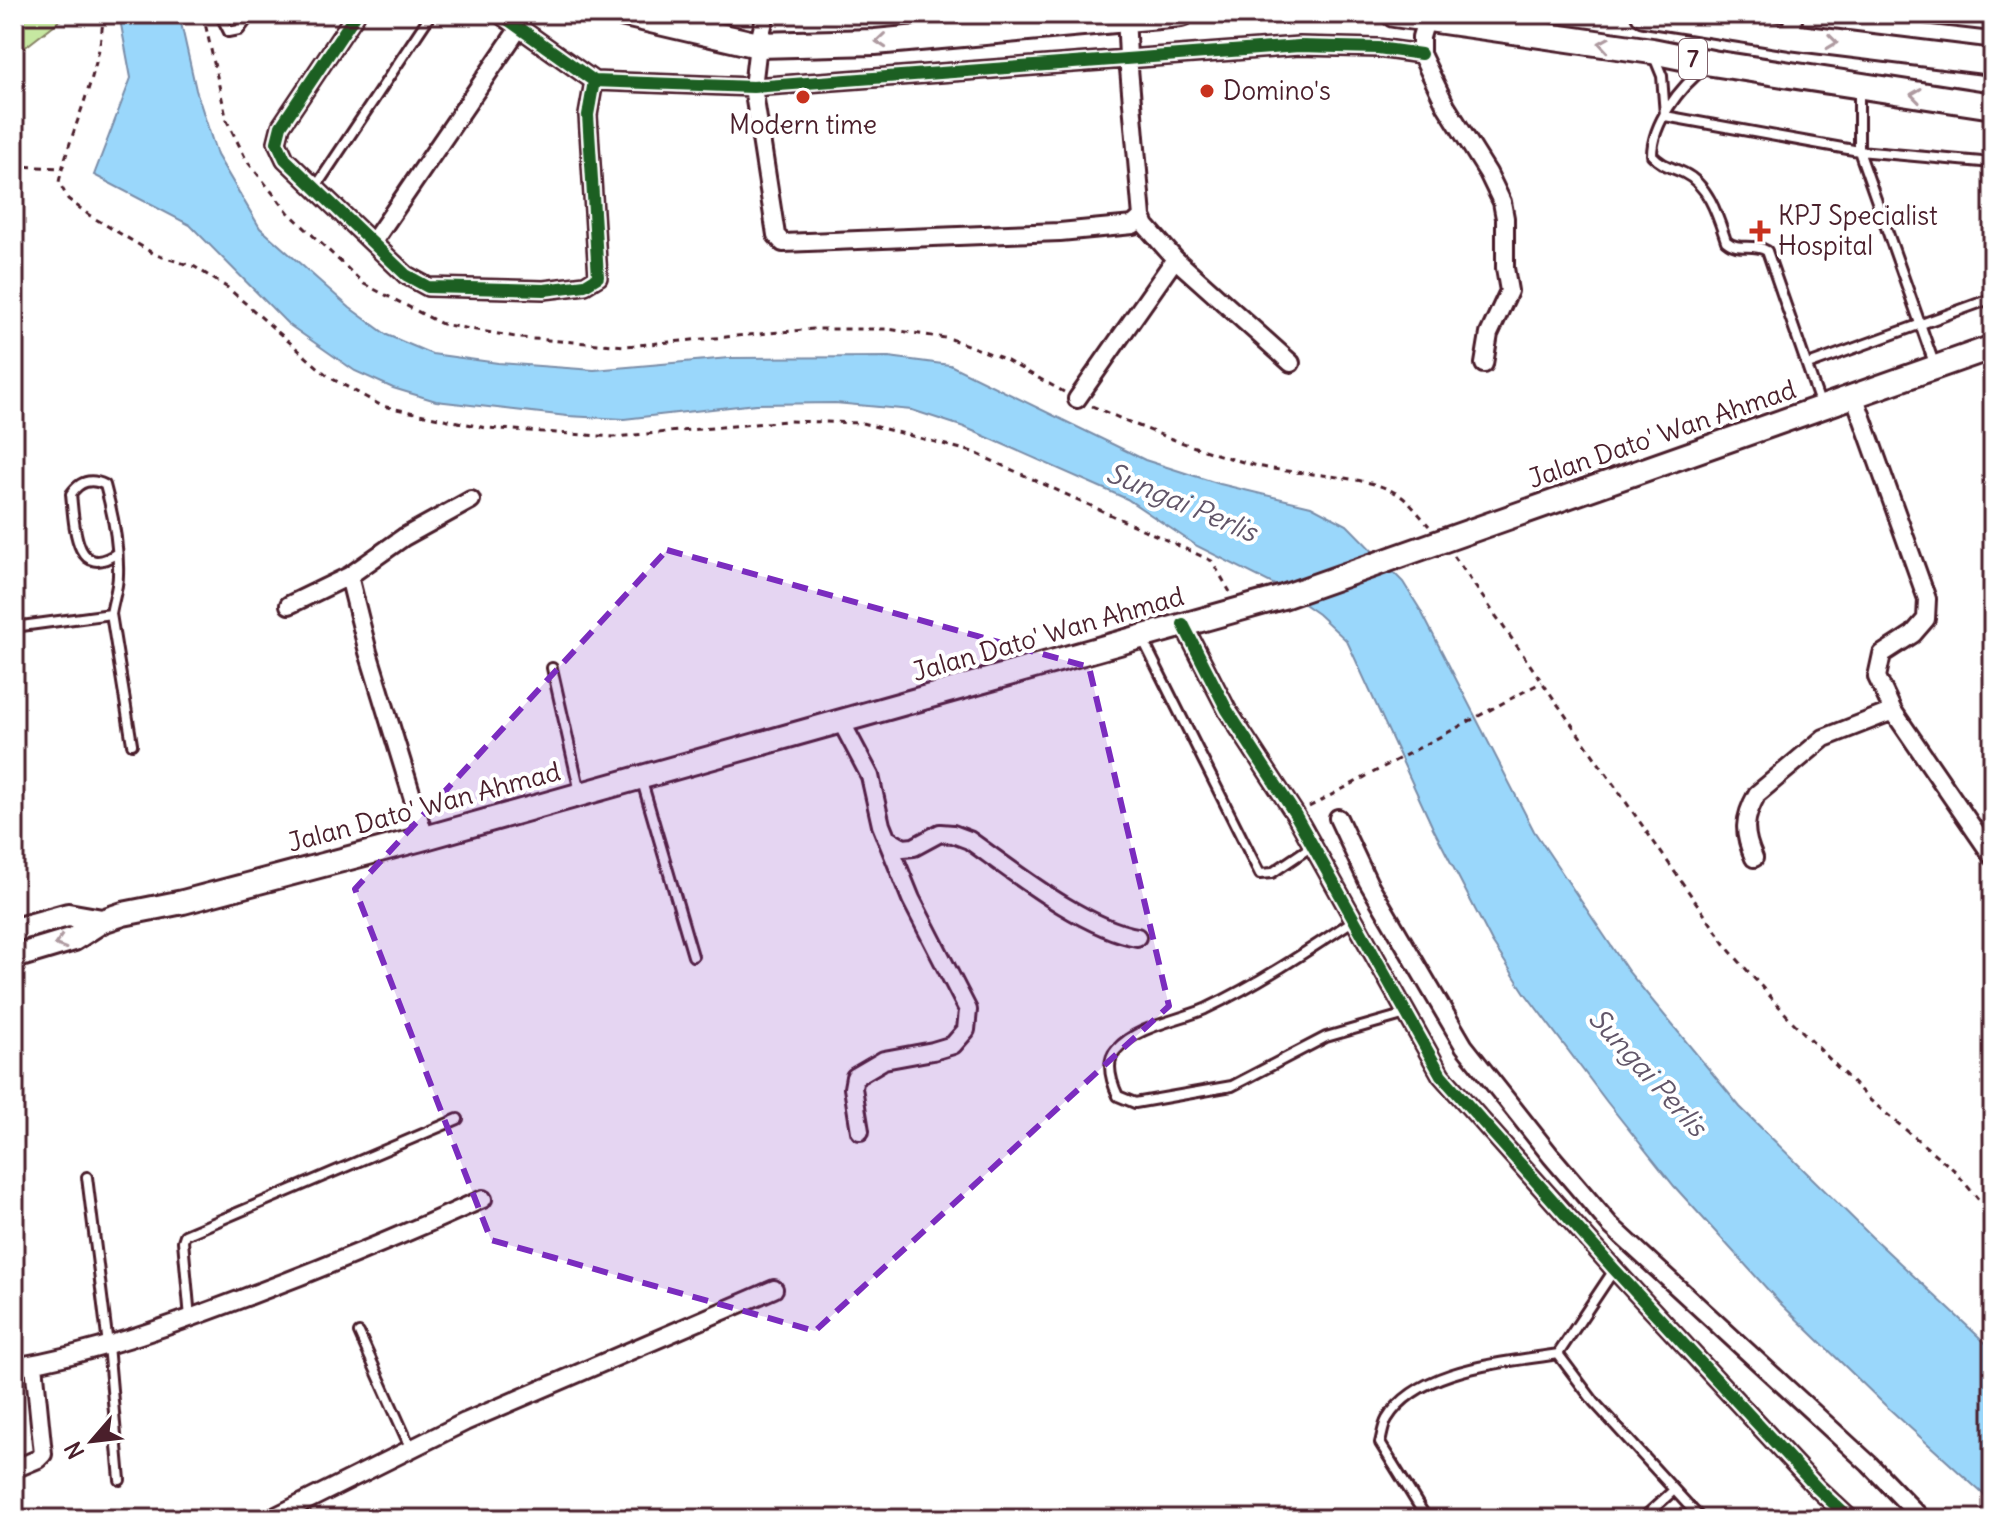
<svg xmlns="http://www.w3.org/2000/svg" width="2007" height="1533" viewBox="0 0 2007 1533" font-family="Delius,sans-serif">
	<rect width="100%" height="100%" fill="#fff"/>
	<filter id="ink" filterUnits="userSpaceOnUse"><feTurbulence type="fractalNoise" baseFrequency=".0125" numOctaves="2"/><feDisplacementMap in="SourceGraphic" scale="16" xChannelSelector="R" yChannelSelector="G"/><feConvolveMatrix kernelMatrix="1 2 1 2 8 2 1 2 1" color-interpolation-filters="sRGB"/></filter>
	<g filter="url(#ink)">
		<path fill="#c6e8a1" stroke="#888466" stroke-width="2" d="M 14,14 L 68,14 L 14,56 Z"/>
		<path fill="#9ad7fb" stroke="#7a8da8" stroke-width="2" d="M 119,14 L 179,14 L 196,90 L 217,155 L 260,228 L 350,308 L 387,335 L 432,354 L 498,363 L 594,370 L 729,358 L 889,357 L 950,365 L 1145,460 L 1220,484 L 1311,506 L 1347,525 L 1403,582 L 1421,611 L 1534,831 L 1628,971 L 1740,1107 L 1872,1237 L 1993,1350 L 1993,1503 L 1885,1405 L 1779,1302 L 1674,1186 L 1607,1102 L 1525,993 L 1492,942 L 1432,826 L 1347,641 L 1318,614 L 1279,587 L 1197,546 L 1127,499 L 964,427 L 912,410 L 835,403 L 756,404 L 624,419 L 567,416 L 436,401 L 393,388 L 355,371 L 288,324 L 190,225 L 94,175 L 131,78 Z"/>
		<g fill="none" stroke-linecap="round" stroke-linejoin="round">
			<defs>
				<path id="lane" d="M 220,14 L 229,32 L 239,30 L 251,14
					M 1653,54 L 1662,76 L 1665,115
					M 1705,68 C 1680,86 1652,124 1652,155 C 1662,166 1671,167 1684,173 C 1709,185 1718,217 1726,241 C 1739,252 1752,242 1767,251 L 1821,406
					M 1859,89 L 1859,151 L 1935,366
					M 1665,116 L 1859,151 L 1993,163
					M 315,188 L 431,14
					M 1808,365 L 1993,298
					M 111,614 C 113,601 118,588 118,575 C 119,546 113,514 105,485 C 91,478 80,481 71,494 C 74,520 74,583 117,553
					M 14,627 L 111,614 L 132,744
					M 1143,640 L 1260,874 L 1272,873 L 1312,846
					M 552,668 L 580,792
					M 641,778 L 693,956
					M 1354,920 C 1306,952 1258,984 1205,1009 C 1177,1021 1137,1026 1116,1050 C 1105,1062 1112,1083 1118,1096 L 1135,1103 L 1232,1086 L 1326,1037 L 1406,1014
					M 87,1177 L 108,1345 L 120,1480
					M 190,1318 L 183,1241 L 185,1235 L 458,1119
					M 359,1333 L 411,1449
					M 1558,1354 L 1594,1402 L 1701,1519
					M 1427,1519 L 1380,1443 C 1382,1436 1383,1426 1387,1419 C 1418,1368 1503,1363 1558,1354 L 1614,1270
					M 1642,1519 L 1674,1490"/>
				<path id="street" d="M 356,14 L 281,126 L 277,142 L 285,159 L 406,275 L 428,287 L 544,290 L 585,285 L 598,277 L 588,115 L 594,81
					M 500,14 L 594,81 L 753,87 L 1299,46 L 1378,48 L 1421,54
					M 766,14 L 758,45 L 753,87 L 776,235 L 783,243 L 1060,232 L 1133,225 L 1142,217
					M 1126,14 L 1128,57 L 1142,217 L 1146,226 L 1175,259 L 1291,363
					M 1924,14 L 1993,22
					M 1427,17 L 1421,37 L 1421,54 L 1446,106 L 1488,173 L 1502,202 L 1505,218 L 1505,268 L 1509,291 L 1489,334 L 1484,364
					M 1790,37 L 1794,14
					M 373,242 L 519,28
					M 1854,395 L 1927,599 L 1926,619 L 1913,634 L 1882,654 L 1877,677 L 1893,711 L 1993,857
					M 1077,399 L 1175,259
					M 289,605 L 349,576
					M 1183,624 L 1227,710 L 1295,814 L 1441,1075 L 1614,1269 L 1817,1488 L 1850,1519
					M 842,723 L 870,776 L 881,825 L 911,899 L 968,1010 L 966,1030 L 953,1045 L 933,1051 L 884,1060 L 855,1077 L 853,1088 L 860,1131
					M 1338,818 L 1368,882 L 1464,1046 L 1551,1156 L 1610,1225 L 1869,1464 L 1922,1519
					M 425,838 L 368,652 L 349,576 L 404,537 L 471,500
					M 886,838 L 903,848 L 914,847 L 940,833 L 953,834 L 969,840 C 1014,872 1084,928 1137,937
					M 1754,858 C 1743,833 1743,819 1757,794 L 1824,738 L 1893,711
					M 14,1367 C 92,1354 167,1327 241,1299 C 323,1268 403,1235 483,1199
					M 14,1469 L 38,1459 L 43,1454 L 34,1364
					M 270,1519 L 465,1422 L 774,1289"/>
				<path id="secondary" d="M 14,930 L 68,915 L 102,921
					M 14,957 L 74,939 L 102,921 L 123,914 L 183,902 L 425,838 L 1283,597 L 1993,347"/>
				<path id="primary" d="M 625,14 L 758,45 L 875,42 L 1181,14
					M 1394,14 L 1652,51 L 1712,63 L 1993,106
					M 1644,14 L 1790,37 L 1993,62"/>
			</defs>
			<use href="#lane" stroke="#4a1f2b" stroke-width="14"/>
			<use href="#street" stroke="#4a1f2b" stroke-width="22"/>
			<use href="#secondary" stroke="#4a1f2b" stroke-width="28"/>
			<use href="#primary" stroke="#4a1f2b" stroke-width="30"/>
			<path stroke="#4a1f2b" stroke-width="3" stroke-dasharray="6 6" stroke-linecap="butt" d="M 103,14 C 102,71 71,127 59,182 L 68,199 L 89,215 L 156,255 L 195,267 L 228,288 L 329,377 L 382,406 L 486,428 L 614,437 L 787,421 L 862,423 L 973,452 L 1188,550 L 1212,561 L 1230,592
				M 203,14 L 227,121 L 247,161 L 288,212 L 364,284 L 442,324 L 521,338 L 626,346 L 814,329 L 888,329 L 951,339 L 1002,358 L 1064,392
				M 14,166 L 62,168
				M 1092,406 C 1145,430 1198,450 1254,465 C 1294,476 1366,473 1399,495 C 1410,502 1420,516 1429,526
				M 1454,556 L 1730,951 L 1791,1020 L 1870,1100 L 1954,1170 L 1993,1217
				M 1309,807 L 1542,682"/>
			<use href="#lane" stroke="#fff" stroke-width="8"/>
			<use href="#street" stroke="#fff" stroke-width="16"/>
			<use href="#secondary" stroke="#fff" stroke-width="22"/>
			<use href="#primary" stroke="#fff" stroke-width="24"/>
			<defs>
				<path id="cycleway" d="M 356,14 L 281,126 L 277,142 L 285,159 L 406,275 L 428,287 L 544,290 L 585,285 L 598,277 L 588,115 L 594,81
					M 500,14 L 594,81 L 753,87 L 1299,46 L 1378,48 L 1421,54
					M 1183,624 L 1227,710 L 1295,814 L 1441,1075 L 1614,1269 L 1817,1488 L 1850,1519"/>
			</defs>
			<use href="#cycleway" stroke="#fff" stroke-width="17"/>
			<use href="#cycleway" stroke="#1b5e20" stroke-width="12"/>
		</g>
		<defs><path id="oneway-chevron" d="M-2-3.5L2.5 0L-2 3.5" fill="none" stroke-width="1.6" stroke-linecap="round" stroke-linejoin="round" transform="scale(2)"/></defs>
		<g stroke="#ae9aa0">
			<use href="#oneway-chevron" transform="translate(881 41) rotate(175)"/>
			<use href="#oneway-chevron" transform="translate(1832 42) rotate(7)"/>
			<use href="#oneway-chevron" transform="translate(1604 44) rotate(-171)"/>
			<use href="#oneway-chevron" transform="translate(1916 95) rotate(-172)"/>
			<use href="#oneway-chevron" transform="translate(60 943) rotate(163)"/>
		</g>
	</g>
	<path fill="#7b2cbf" fill-opacity="0.2" stroke="#7b2cbf" stroke-width="6" stroke-dasharray="16 10" stroke-linejoin="round" d="M 667,550 L 1089,667 L 1169,1006 L 815,1331 L 491,1240 L 355,889 Z"/>
	<g fill="#c8321e" stroke="#fff" stroke-width="3">
		<circle cx="1207" cy="91" r="8"/>
		<circle cx="803" cy="97" r="8"/>
		<path d="M1756 219h8v8h8v8h-8v8h-8v-8h-8v-8h8z"/>
	</g>
	<g text-anchor="middle" stroke-width="8" stroke-linejoin="round" paint-order="stroke">
		<rect fill="#fff" stroke="#80626b" stroke-width="2" x="1679" y="39" width="28" height="40" rx="6"/>
		<g font-size="24" font-weight="bold" fill="#4a1f2b">
			<text x="1693" y="67">7</text>
		</g>
		<g font-size="26" fill="#4a1f2b" stroke="#fff" text-anchor="start">
			<text x="1223" y="100">Domino's</text>
			<text x="803" y="134" text-anchor="middle">Modern time</text>
			<text x="1778" y="225">KPJ Specialist<tspan x="1778" dy="30">Hospital</tspan></text>
		</g>
		<g font-size="26" fill="#4a1f2b" stroke="#fff">
			<text transform="translate(1662 434) rotate(-19)" y="9">Jalan Dato' Wan Ahmad</text>
			<text transform="translate(1048 634) rotate(-16)" y="9">Jalan Dato' Wan Ahmad</text>
			<text transform="translate(424 807) rotate(-15)" y="9">Jalan Dato' Wan Ahmad</text>
		</g>
		<g font-size="28" font-style="italic" fill="#625669" stroke="#fff">
			<text transform="translate(1182 502) rotate(23)" y="10">Sungai Perlis</text>
			<text transform="translate(1648 1072) rotate(48)" y="10">Sungai Perlis</text>
		</g>
	</g>
	<rect width="2007" height="1533" fill="none" stroke="#fff" stroke-width="48"/>
	<rect x="24" y="24" width="1959" height="1485" fill="none" stroke="#4a1f2b" stroke-width="3" filter="url(#ink)"/>
	<g transform="translate(92 1441) rotate(242)" stroke="#ffffff" stroke-width="6" paint-order="stroke">
	<path d="M0-6L14 30L0 20L-14 30Z" fill="#4a1f2b"/>
	<text y="-12" font-size="22" font-weight="bold" text-anchor="middle" fill="#4a1f2b">N</text>
	</g>
</svg>
